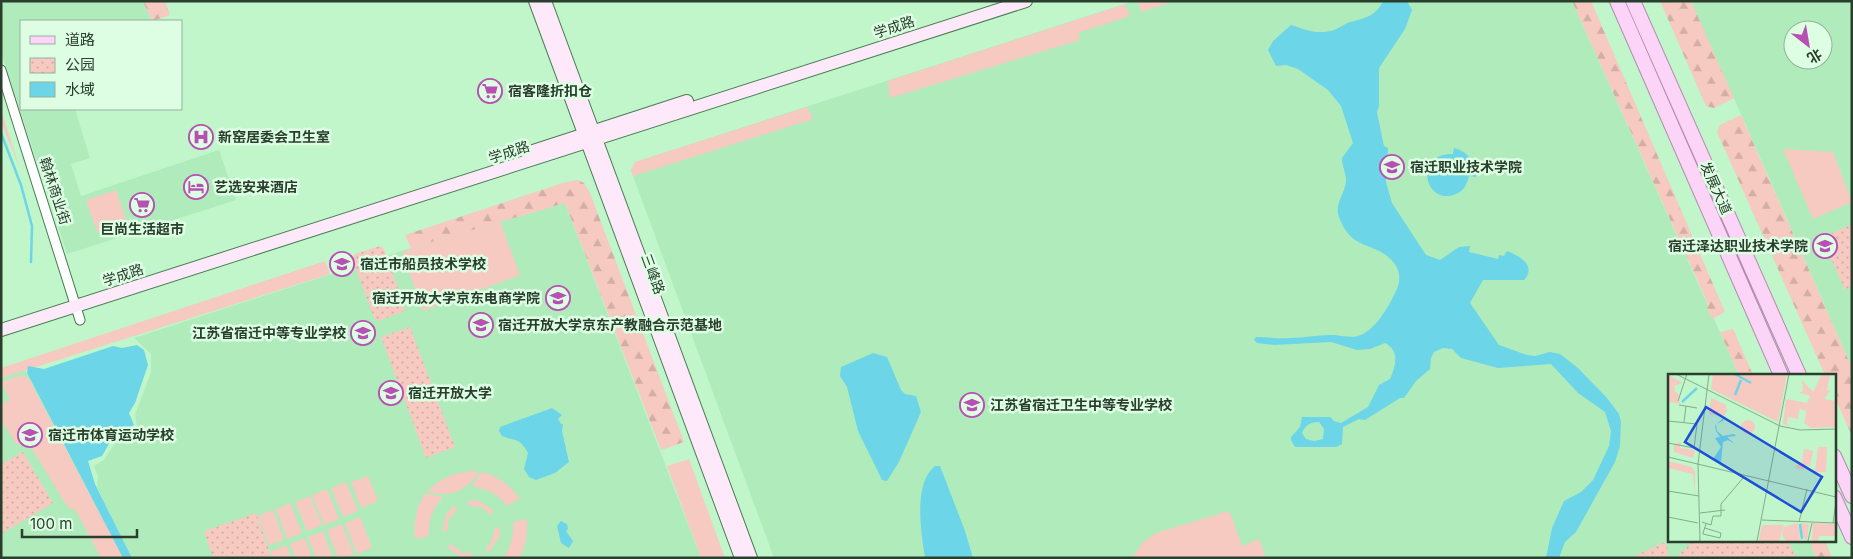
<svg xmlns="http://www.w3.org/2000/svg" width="1853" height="559" viewBox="0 0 1853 559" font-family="Inter,'Noto Sans SC',sans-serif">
	<defs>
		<pattern id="forest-firs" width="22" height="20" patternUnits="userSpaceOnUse" patternTransform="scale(1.25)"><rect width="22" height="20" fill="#f6c9c1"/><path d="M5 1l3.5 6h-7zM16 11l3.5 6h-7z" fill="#d3aea6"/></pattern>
		<pattern id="park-dots" width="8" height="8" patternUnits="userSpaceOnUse" patternTransform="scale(1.25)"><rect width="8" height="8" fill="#f6c9c1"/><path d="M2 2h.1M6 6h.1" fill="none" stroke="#d3aea6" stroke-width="1.8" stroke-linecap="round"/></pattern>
	</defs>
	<rect width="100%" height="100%" fill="#c0f6ca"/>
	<path fill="#b0ecbb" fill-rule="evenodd" d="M 1,1 L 143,1 L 152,21 L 21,21 L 21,109 L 75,109 L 90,158 L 71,164 L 81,196 L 219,150 L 236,200 L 67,254 L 1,52 Z
		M 1134,1 L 1572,1 L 1739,375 L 1669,375 L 1669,540 L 1809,540 L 1816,558 L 774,558 L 633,176 L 631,170 L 635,162 Z
		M 1690,1 L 1852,1 L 1852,368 L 1745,123 ZM 1793,30 L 1823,30 L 1823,60 L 1793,60 Z
		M 565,203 L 701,558 L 132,558 L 97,487 L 98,477 L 94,466 L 104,460 L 118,438 L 137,427 L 135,415 L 151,372 L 151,354 L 134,338 L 411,248 Z
		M 25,370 L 88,492 L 123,558 L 1,558 L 1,378 Z"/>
	<path fill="#f6c9c1" d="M 1138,1 L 1175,1 L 1141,12 Z
		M 1125,4 L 1130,16 L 1078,33 L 1080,40 L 890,98 L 888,81 Z
		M 807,107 L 813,119 L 633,176 L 631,170 L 635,162 Z
		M 1,110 L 20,169 L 1,122 Z
		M 1783,149 L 1833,152 L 1852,202 L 1813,219 Z
		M 116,190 L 127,222 L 97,232 L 86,200 Z
		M 500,222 L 520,275 L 423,311 L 402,253 L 411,248 Z
		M 325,261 L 330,274 L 1,378 L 1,368 Z
		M 23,375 L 25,378 L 28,377 L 123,558 L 101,558 L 75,509 L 71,510 L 65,503 L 26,439 L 17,445 L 1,420 L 1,404 L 10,400 L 1,382 Z
		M 689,459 L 725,558 L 701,558 L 667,466 Z
		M 475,471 L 479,472 C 466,491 450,499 427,491 C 443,477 455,472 475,471 Z
		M 481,472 C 499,476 509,485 520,498 L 507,506 C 497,494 488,489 472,486 Z
		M 368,476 L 378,501 L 361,508 L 351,482 Z
		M 346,482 L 358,511 L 343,517 L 331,488 Z
		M 327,489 L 339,519 L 324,525 L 312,495 Z
		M 425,493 L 443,497 C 432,509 428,520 429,536 L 415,539 C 413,521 416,509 425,493 Z
		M 310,496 L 322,525 L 307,531 L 295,502 Z
		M 468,500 L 479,501 L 494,511 L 490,515 L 483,508 L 468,505 Z
		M 290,503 L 302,533 L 287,539 L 276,509 Z
		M 454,505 L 457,510 L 449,519 L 447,531 L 442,531 L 446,514 Z
		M 273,510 L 284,540 L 269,545 L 258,516 Z
		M 1228,511 L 1231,515 L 1242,546 L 1259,539 L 1266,558 L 1132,558 L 1142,543 L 1156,533 Z
		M 360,517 L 372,548 L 357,554 L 345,523 Z
		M 527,519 C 527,533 527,546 519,558 L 503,558 C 511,546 514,536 513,522 Z
		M 342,524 L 354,554 L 338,558 L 327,530 Z
		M 500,527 L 499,538 L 488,553 L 485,549 L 491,542 L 495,528 Z
		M 323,531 L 333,558 L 316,558 L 308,537 Z
		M 305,538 L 312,558 L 295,558 L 290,544 Z
		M 451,544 L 463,553 L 472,553 L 473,558 L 459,556 L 447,547 Z
		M 286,545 L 291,558 L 273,558 L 271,551 Z"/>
	<path fill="url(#forest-firs)" d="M 143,1 L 165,1 L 170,15 L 152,21 Z
		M 1572,1 L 1591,1 L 1725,312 L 1712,319 L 1707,309 L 1708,304 Z
		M 1660,1 L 1691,1 L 1734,98 L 1714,108 L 1706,106 Z
		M 1741,115 L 1852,368 L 1852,436 L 1834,396 L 1834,375 L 1825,375 L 1717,132 L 1720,125 Z
		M 578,180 L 584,183 L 590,193 L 684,442 L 661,450 L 565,203 L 411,248 L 405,235 L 566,182 Z
		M 1733,329 L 1753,375 L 1739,375 L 1720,332 Z
		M 1809,540 L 1825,540 L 1832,558 L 1816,558 Z"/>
	<path fill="url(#park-dots)" d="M 1852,224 L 1852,286 L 1845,290 L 1822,238 Z
		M 380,246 L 384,249 L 405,308 L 402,312 L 378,321 L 374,318 L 352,258 L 355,254 Z
		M 410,327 L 455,447 L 426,458 L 381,337 Z
		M 23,452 L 53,503 L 1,534 L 1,464 Z
		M 256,513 L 272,558 L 213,558 L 204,531 Z
		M 1695,540 L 1788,540 L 1796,558 L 1675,558 Z
		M 1665,542 L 1668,549 L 1667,558 L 1630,558 Z"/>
	<path fill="#6cd5e7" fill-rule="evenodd" d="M 1383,1 L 1407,1 L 1412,10 L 1405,29 L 1379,68 L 1379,106 L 1377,112 L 1384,146 L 1388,148 L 1386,182 L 1392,203 L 1426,255 L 1440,260 L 1459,247 L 1470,246 L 1469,252 L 1498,259 L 1499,255 L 1504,256 L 1507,251 C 1520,256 1537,266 1524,280 L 1483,280 L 1470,303 L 1499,345 L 1527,355 L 1535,356 L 1550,352 L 1560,354 L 1578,368 L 1607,398 L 1619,414 L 1621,422 L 1620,446 L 1615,462 L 1576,532 L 1565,542 L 1559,558 L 1546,558 L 1552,528 L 1564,501 L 1581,492 L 1593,480 L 1609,446 L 1611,431 L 1605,412 L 1578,393 L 1551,364 L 1498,368 L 1461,358 L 1452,349 L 1443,348 L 1434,352 L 1431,358 L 1430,369 L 1416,381 L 1404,398 L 1400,398 L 1365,420 L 1359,419 L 1343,427 L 1342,444 L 1336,447 L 1295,447 L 1291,440 L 1291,437 L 1300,427 L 1302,417 L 1330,417 L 1334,421 L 1341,423 L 1368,407 L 1379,385 L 1390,379 C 1396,365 1400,351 1385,343 L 1370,349 L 1357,350 L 1331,342 L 1274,345 L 1257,343 L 1254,340 L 1256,337 C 1267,337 1278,339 1290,338 C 1304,338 1317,335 1331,335 C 1342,335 1351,339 1361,335 C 1375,329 1388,308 1394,295 C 1400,285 1402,273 1394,263 C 1376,240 1352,253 1339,217 C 1334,204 1345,194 1346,181 C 1346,173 1342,166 1342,158 L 1353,143 L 1341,106 L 1328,90 L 1298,69 L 1286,65 L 1276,66 L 1268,50 L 1273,41 L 1291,25 C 1306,30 1318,35 1334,30 C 1340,28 1345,23 1351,22 C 1365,18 1376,16 1383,1 ZM 1319,422 L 1324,429 L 1323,439 L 1314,441 L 1306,439 L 1302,433 C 1305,425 1311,422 1319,422 Z
		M 1454,148 C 1468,151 1475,162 1476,177 L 1469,176 C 1467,184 1464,191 1456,194 C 1425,207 1412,153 1453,154 Z
		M 137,345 L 144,350 L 148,365 L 135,403 L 129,413 L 134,425 L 114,435 L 102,456 L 88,461 L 95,484 L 132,558 L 123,558 L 27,373 L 28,366 L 44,369 L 113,346 L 122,348 Z
		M 873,353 L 887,357 L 901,390 L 905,394 L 916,396 L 921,412 L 899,462 L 887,481 L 882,480 L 858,431 L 847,387 L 840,376 L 841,367 Z
		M 552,408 L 562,415 L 558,419 L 561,424 L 563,424 L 562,431 L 569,462 L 555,473 L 536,480 L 529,477 L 524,469 L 528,453 C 519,437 517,442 502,436 L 499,431 L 500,427 Z
		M 935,466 L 940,466 L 965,531 L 973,558 L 925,558 C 921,533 913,483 935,466 Z
		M 561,521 L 567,524 L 568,529 L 566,531 L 573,541 L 569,548 L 561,543 L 557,526 Z"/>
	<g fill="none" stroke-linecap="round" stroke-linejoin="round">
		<path stroke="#6cd5e7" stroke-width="2.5" d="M 1,133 L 21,185 L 32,226 L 31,262"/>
		<defs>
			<path id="street" d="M 1,70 L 80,320"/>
			<path id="secondary" d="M 535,1 L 741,558
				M 545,1 L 751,558
				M 527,153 L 687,101
				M 1,330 L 1026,1"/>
			<path id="primary" d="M 1617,1 L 1781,375
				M 1633,1 L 1799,375
				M 1834,456 L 1852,496
				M 1834,497 L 1852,537"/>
		</defs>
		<use href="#street" stroke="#4b7c55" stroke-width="11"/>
		<use href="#secondary" stroke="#4b7c55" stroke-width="14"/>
		<use href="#primary" stroke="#b18dae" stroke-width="16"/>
		<use href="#street" stroke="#fff" stroke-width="9"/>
		<use href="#secondary" stroke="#fee9fb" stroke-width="12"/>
		<use href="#primary" stroke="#fcd4f8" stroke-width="14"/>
	</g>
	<defs>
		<symbol id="supermarket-ring" viewBox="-11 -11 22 22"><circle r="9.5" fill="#ddfee3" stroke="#b84fb2" stroke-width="1.5"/><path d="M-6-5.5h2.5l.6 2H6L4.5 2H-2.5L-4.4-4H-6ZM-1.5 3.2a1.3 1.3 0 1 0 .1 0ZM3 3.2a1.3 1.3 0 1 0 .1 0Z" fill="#b84fb2"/></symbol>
		<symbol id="hospital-ring" viewBox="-11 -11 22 22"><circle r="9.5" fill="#ddfee3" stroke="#b84fb2" stroke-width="1.5"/><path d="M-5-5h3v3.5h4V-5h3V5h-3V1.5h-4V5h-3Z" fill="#b84fb2"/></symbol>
		<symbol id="university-ring" viewBox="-11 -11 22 22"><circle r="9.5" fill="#ddfee3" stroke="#b84fb2" stroke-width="1.5"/><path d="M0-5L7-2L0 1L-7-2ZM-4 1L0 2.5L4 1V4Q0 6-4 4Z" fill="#b84fb2"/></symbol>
		<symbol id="hotel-ring" viewBox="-11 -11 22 22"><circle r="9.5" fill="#ddfee3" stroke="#b84fb2" stroke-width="1.5"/><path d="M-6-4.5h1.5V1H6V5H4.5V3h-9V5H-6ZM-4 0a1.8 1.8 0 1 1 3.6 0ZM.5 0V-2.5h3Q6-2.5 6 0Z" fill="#b84fb2"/></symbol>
		<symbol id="school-ring" viewBox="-11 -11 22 22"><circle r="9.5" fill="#ddfee3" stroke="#b84fb2" stroke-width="1.5"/><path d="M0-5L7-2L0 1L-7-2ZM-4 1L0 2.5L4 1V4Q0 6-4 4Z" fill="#b84fb2"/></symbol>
	</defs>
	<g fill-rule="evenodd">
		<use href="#supermarket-ring" x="476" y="77" width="28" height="28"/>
		<use href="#hospital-ring" x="187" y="123" width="28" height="28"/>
		<use href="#university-ring" x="1378" y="153" width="28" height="28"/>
		<use href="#hotel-ring" x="182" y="173" width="28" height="28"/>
		<use href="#supermarket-ring" x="128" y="191" width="28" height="28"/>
		<use href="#university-ring" x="1811" y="232" width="28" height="28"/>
		<use href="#school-ring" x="328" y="250" width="28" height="28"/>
		<use href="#university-ring" x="544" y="284" width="28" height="28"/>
		<use href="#university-ring" x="467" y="311" width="28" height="28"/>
		<use href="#school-ring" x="349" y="319" width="28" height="28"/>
		<use href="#university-ring" x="377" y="379" width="28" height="28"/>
		<use href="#school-ring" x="958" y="391" width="28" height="28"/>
		<use href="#school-ring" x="16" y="421" width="28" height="28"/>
	</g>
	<g text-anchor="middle" stroke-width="5" stroke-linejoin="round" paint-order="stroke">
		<g font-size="14" fill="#293e2d" stroke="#ddfee3">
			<text transform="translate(894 27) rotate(-18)" y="5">学成路</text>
			<text transform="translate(509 152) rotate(-18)" y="5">学成路</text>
			<text transform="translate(1716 188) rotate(66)" y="5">发展大道</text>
			<text transform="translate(55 191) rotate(72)" y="5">翰林商业街</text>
			<text transform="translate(653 274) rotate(70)" y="5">三峰路</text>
			<text transform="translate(123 275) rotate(-18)" y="5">学成路</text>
		</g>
		<g font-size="14" font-weight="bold" fill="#293e2d" stroke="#ddfee3" text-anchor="start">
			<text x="508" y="96">宿客隆折扣仓</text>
			<text x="218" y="142">新窑居委会卫生室</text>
			<text x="1410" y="172">宿迁职业技术学院</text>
			<text x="214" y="192">艺选安来酒店</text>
			<text x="142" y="234" text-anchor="middle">巨尚生活超市</text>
			<text x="1808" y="251" text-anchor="end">宿迁泽达职业技术学院</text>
			<text x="360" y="269">宿迁市船员技术学校</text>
			<text x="540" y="303" text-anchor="end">宿迁开放大学京东电商学院</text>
			<text x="498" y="330">宿迁开放大学京东产教融合示范基地</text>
			<text x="346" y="338" text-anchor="end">江苏省宿迁中等专业学校</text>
			<text x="408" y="398">宿迁开放大学</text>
			<text x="990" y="410">江苏省宿迁卫生中等专业学校</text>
			<text x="48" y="440">宿迁市体育运动学校</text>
		</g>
	</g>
	<g transform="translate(1668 374)">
		<rect width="168" height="168" fill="#c0f6ca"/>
		<path d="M 45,0 L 119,0 L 110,48 L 43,15 ZM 141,23 L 144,28 L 140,29 L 138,37 L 132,35 L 132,31 L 130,45 L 120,43 L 119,50 L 123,52 L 115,50 L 118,25 L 139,29 ZM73 53a7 7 0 1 1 14 0a7 7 0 1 1-14 0ZM 136,75 L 145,77 L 142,92 L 137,91 L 136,96 L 127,94 L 130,90 L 134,90 Z" fill="#f6c9c1"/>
		<path d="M 0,0 L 14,9 L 6,12 L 7,18 L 11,20 L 10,27 L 14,30 L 0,28 ZM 154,0 L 162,0 L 159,16 L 162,17 L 156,25 L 166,27 L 167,24 L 167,53 L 143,54 L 136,49 L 140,29 L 144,28 L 141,21 L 131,19 L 135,17 L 134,6 L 145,18 ZM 0,87 L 24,93 L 27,98 L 27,120 L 25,100 L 0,94 ZM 130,149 L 132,167 L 118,167 L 114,161 L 116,153 ZM 132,149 L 141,150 L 139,167 L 131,159 ZM 145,149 L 167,150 L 167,162 L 151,162 L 150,167 L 144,167 Z" fill="#f6c9c1"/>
		<path d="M 94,151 L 116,151 L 111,167 L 91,167 Z" fill="#f6c9c1"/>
		<path d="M 43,24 L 58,31 L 58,34 L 52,34 L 60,35 L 56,42 L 41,40 ZM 13,68 L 12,74 L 27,76 L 25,84 L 6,78 L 6,70 ZM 150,73 L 159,73 L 158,98 L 147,98 Z" fill="#f6c9c1"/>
		<path d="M 58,42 L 55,47 L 48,50 L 49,57 L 55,62 L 66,60 L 68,62 L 59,63 L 67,70 L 60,66 L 55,68 L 53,88 L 45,85 L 53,73 L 47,64 L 52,63 L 48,57 L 47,51 Z" fill="#6cd5e7"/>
		<path fill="none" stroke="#6cd5e7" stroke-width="2.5" d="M 67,0 L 83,9M 67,21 L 73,6M 14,28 L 29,14M 132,150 L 134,165"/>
		<path fill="none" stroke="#84ac8b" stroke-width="1" d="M 8,0 L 112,52 L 132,56 L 168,55M 10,27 L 19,0M 11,31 L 29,34M 0,47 L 29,50 L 26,74 L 0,69M 16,48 L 18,32M 0,83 L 168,123M 0,117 L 31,122M 32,139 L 57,136M 0,143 L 30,149M 94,146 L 168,149M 34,148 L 43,151 L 45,142 L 53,142 L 53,130 L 75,104M 131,148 L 139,115M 165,149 L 168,128M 37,154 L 53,159 L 52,164 L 35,160 L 35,159 L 38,150M 32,167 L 30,90 L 41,0M 89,167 L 121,0M 140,167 L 144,149"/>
		<path fill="#1d4ed8" fill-opacity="0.15" stroke="#1d4ed8" stroke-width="2.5" d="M 38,33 L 154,103 L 133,138 L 17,68 Z"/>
		<rect width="168" height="168" fill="none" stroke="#293e2d" stroke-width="2.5"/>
	</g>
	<rect width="1853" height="559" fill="none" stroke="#293e2d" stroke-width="5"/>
	<rect x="20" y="20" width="162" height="90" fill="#ddfee3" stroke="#95b19a"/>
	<rect x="30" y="36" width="25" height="8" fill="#fcd4f8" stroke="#95b19a"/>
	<text x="65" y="45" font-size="15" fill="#293e2d">道路</text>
	<rect x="30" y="58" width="25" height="15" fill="url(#park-dots)" stroke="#95b19a"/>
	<text x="65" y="70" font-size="15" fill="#293e2d">公园</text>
	<rect x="30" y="82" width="25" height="15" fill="#6cd5e7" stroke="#95b19a"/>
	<text x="65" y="95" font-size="15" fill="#293e2d">水域</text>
	<g transform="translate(1808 45) rotate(149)"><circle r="24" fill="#ddfee3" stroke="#95b19a"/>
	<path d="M0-4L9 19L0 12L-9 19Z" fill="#b84fb2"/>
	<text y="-8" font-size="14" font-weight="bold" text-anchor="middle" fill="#293e2d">北</text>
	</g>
	<path d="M22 529v8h115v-8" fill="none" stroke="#293e2d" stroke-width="2.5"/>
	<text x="30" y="529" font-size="15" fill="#293e2d" stroke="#ddfee3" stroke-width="4" paint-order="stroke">100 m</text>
</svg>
